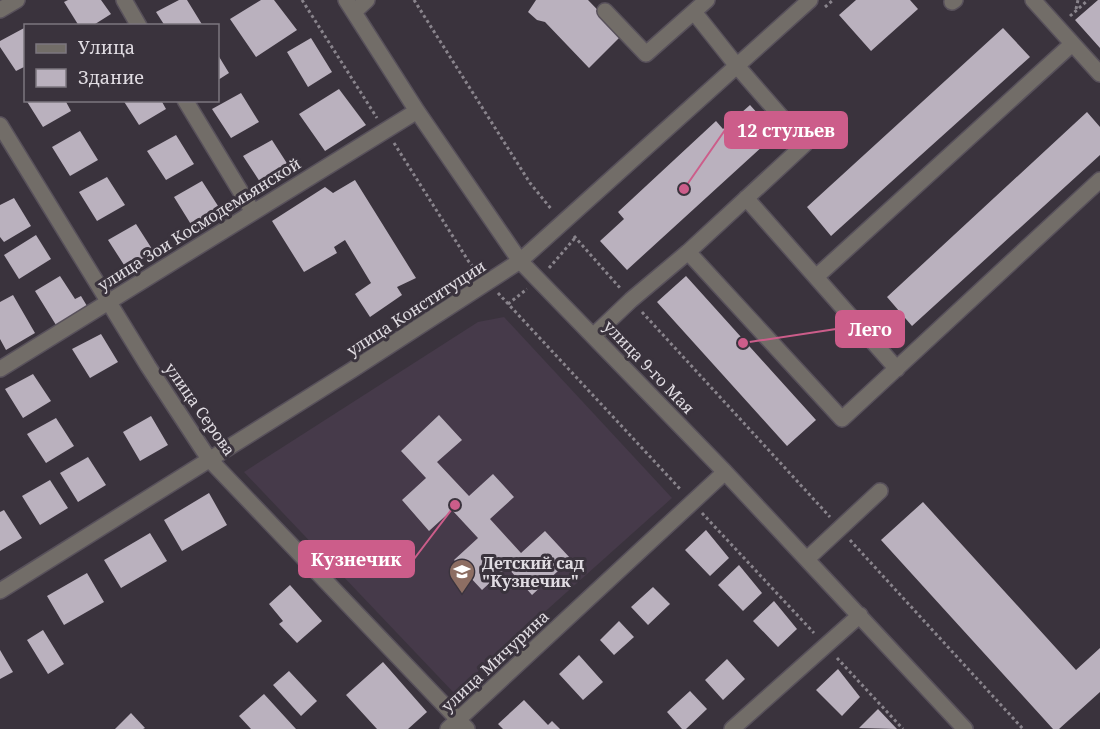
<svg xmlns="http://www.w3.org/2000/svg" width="1100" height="729" viewBox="0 0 1100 729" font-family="'Noto Serif',serif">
	<rect width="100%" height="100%" fill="#3a333d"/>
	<path fill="#463a4a" d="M 504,317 L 672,498 L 454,693 L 244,472 L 478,322 Z"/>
	<path fill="#bab1be" d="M 68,0 L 101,0 L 111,14 L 92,26 L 79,26 L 64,2 Z
		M 179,0 L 187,0 L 203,26 L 165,26 L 156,12 Z
		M 261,0 L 274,0 L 297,30 L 256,57 L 230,19 Z
		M 536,0 L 588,0 L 622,35 L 589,68 L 545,22 L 537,20 L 528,12 Z
		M 856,0 L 910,0 L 918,9 L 871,51 L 839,15 Z
		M 1098,0 L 1100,0 L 1100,48 L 1075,20 Z
		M 26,27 L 26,66 L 16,71 L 0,47 L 0,41 Z
		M 1003,28 L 1030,57 L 831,236 L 807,207 Z
		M 311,38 L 332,72 L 308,87 L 287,52 Z
		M 218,55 L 229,73 L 218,80 Z
		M 339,89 L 366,125 L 325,151 L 299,114 Z
		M 241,93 L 259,122 L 231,138 L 212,109 Z
		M 26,100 L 65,100 L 71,111 L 43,127 Z
		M 123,100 L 161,100 L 166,109 L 139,125 Z
		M 750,105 L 776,134 L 627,270 L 600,241 L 624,219 L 618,212 L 716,121 L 723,129 Z
		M 1087,112 L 1100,127 L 1100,155 L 912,326 L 887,297 Z
		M 80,131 L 98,160 L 70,176 L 52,147 Z
		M 176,135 L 194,164 L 166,180 L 147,151 Z
		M 272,140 L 290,168 L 262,185 L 243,156 Z
		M 107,177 L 125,205 L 97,221 L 79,192 Z
		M 355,180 L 416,278 L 397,287 L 402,295 L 370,317 L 355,294 L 371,283 L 345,240 L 334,247 L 337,253 L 304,272 L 272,221 L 325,187 L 333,193 Z
		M 202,181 L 220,209 L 192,226 L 174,197 Z
		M 14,198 L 31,226 L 4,242 L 0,237 L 0,205 Z
		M 136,224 L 154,252 L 126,268 L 108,240 Z
		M 36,235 L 51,259 L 19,279 L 4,255 Z
		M 60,276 L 75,299 L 81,296 L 87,306 L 56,325 L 35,291 Z
		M 686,276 L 816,420 L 787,446 L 657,302 Z
		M 13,295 L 35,333 L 6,350 L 0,339 L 0,302 Z
		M 101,334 L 118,362 L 90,378 L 72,349 Z
		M 33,374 L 51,401 L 23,418 L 5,389 Z
		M 439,415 L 462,440 L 437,462 L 469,496 L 493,474 L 514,497 L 490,519 L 521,553 L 545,531 L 571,559 L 532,595 L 507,567 L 482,590 L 454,560 L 478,538 L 452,510 L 429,531 L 402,500 L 426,478 L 401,451 Z
		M 151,416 L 168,445 L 140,461 L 123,432 Z
		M 56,418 L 74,446 L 46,463 L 27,434 Z
		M 88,457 L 106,485 L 78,502 L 60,473 Z
		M 50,480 L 68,508 L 40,525 L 22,496 Z
		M 209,493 L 227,525 L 182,551 L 164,520 Z
		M 923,502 L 1076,670 L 1100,648 L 1100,692 L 1059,729 L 1053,729 L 881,540 Z
		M 4,510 L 22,538 L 0,551 L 0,512 Z
		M 706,530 L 729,558 L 710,576 L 685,550 Z
		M 150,533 L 167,561 L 121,588 L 104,560 Z
		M 739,565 L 762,593 L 743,611 L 718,585 Z
		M 87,573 L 104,602 L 64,625 L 47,596 Z
		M 290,585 L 322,621 L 297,643 L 279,624 L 283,621 L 269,604 Z
		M 653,587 L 670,604 L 648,625 L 631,607 Z
		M 774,601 L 797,629 L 778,647 L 753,621 Z
		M 619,621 L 634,637 L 614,655 L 600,640 Z
		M 43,630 L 64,664 L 48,674 L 27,640 Z
		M 0,650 L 13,672 L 0,679 Z
		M 579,655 L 603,682 L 583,700 L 559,674 Z
		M 727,659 L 745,679 L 723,700 L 705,680 Z
		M 383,662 L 427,712 L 408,729 L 377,729 L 346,695 Z
		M 838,669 L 860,697 L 842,716 L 816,690 Z
		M 289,671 L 317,701 L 301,716 L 273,685 Z
		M 690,691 L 707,709 L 686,729 L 682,729 L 667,712 Z
		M 264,694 L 296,729 L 251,729 L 239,716 Z
		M 524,700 L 548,725 L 552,721 L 560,729 L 503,729 L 498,724 Z
		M 878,709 L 897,729 L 859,728 Z
		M 131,713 L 145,728 L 143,729 L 115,729 Z"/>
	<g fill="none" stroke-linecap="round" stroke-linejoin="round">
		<defs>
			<path id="minor" d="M 124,0 L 139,26
				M 346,0 L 417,111 L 520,261 L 725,472 L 965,729
				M 1033,0 L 1100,74
				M 952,2 L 955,0
				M 0,10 L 17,0
				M 605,11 L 646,54 L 707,0
				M 354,12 L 367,0
				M 694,12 L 737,66
				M 185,100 L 253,212
				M 0,125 L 148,366 L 209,459 L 467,729
				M 746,198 L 897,369
				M 688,252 L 842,419 L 1100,180
				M 816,277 L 1072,44
				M 593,336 L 631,300 L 688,252 L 805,144 L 737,66
				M 0,369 L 417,111
				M 807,559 L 880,491
				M 0,591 L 352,370 L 520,261 L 810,0
				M 448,729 L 725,472
				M 732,729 L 860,615"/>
		</defs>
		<use href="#minor" stroke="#58515b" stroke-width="18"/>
		<path stroke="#89848c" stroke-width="3" stroke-dasharray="3 3" stroke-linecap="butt" d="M 302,0 L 377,118
			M 414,0 L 530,183 L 552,210
			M 825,7 L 833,0
			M 1076,9 L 1078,0
			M 1070,16 L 1088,0
			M 394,143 L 469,262 L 477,271
			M 574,236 L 621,289
			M 549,268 L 575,238
			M 498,293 L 681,490
			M 508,304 L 527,289
			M 642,312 L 830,517
			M 702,513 L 814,633
			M 850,540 L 1023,729
			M 837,658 L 903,729"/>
		<use href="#minor" stroke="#726d68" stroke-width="15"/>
	</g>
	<defs>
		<symbol id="school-pin" viewBox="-11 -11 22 30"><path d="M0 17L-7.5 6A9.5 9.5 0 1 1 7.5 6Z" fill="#8d6e63" stroke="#3a333d"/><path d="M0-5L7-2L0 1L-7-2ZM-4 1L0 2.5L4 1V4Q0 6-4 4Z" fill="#fff"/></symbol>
	</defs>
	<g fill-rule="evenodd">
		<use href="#school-pin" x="447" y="557" width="30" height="40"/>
	</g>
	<g text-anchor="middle" stroke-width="6" stroke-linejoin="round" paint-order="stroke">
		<g font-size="16" fill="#e0dce2" stroke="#3a333d">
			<text transform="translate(199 224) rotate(-32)" y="6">улица Зои Космодемьянской</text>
			<text transform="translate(416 308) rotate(-33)" y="6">улица Конституции</text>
			<text transform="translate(649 367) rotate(46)" y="6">улица 9-го Мая</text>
			<text transform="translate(200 409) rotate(55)" y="6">улица Серова</text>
			<text transform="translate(495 661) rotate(-43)" y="6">улица Мичурина</text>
		</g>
		<g font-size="16" font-weight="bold" fill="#e0dce2" stroke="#3a333d" text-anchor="start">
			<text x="482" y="569">Детский сад<tspan x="482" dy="18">"Кузнечик"</tspan></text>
		</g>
	</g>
	<path fill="none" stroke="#cc5d8a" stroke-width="2" d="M684 189L725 130M743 343L836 329M455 505L414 559"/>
	<g fill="#cc5d8a" stroke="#3a333d" stroke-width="2">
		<circle cx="684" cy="189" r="6"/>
		<circle cx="743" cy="343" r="6"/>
		<circle cx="455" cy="505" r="6"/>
	</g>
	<g fill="#cc5d8a" stroke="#cc5d8a" stroke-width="2">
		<rect x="725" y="112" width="122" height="36" rx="6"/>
		<rect x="836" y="311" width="68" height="36" rx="6"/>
		<rect x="299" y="541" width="115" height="36" rx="6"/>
	</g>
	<g font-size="18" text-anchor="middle" font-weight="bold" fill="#fff">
		<text x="786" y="137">12 стульев</text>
		<text x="870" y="336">Лего</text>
		<text x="356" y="566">Кузнечик</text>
	</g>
	<rect x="24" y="24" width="195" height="78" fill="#3a333d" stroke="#7c777f" stroke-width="1.5"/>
	<rect x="36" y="44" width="30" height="9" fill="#726d68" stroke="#7c777f" stroke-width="1.5"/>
	<text x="78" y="54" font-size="18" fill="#e0dce2">Улица</text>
	<rect x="36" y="69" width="30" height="18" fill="#bab1be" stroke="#7c777f" stroke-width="1.5"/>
	<text x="78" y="84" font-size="18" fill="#e0dce2">Здание</text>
</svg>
